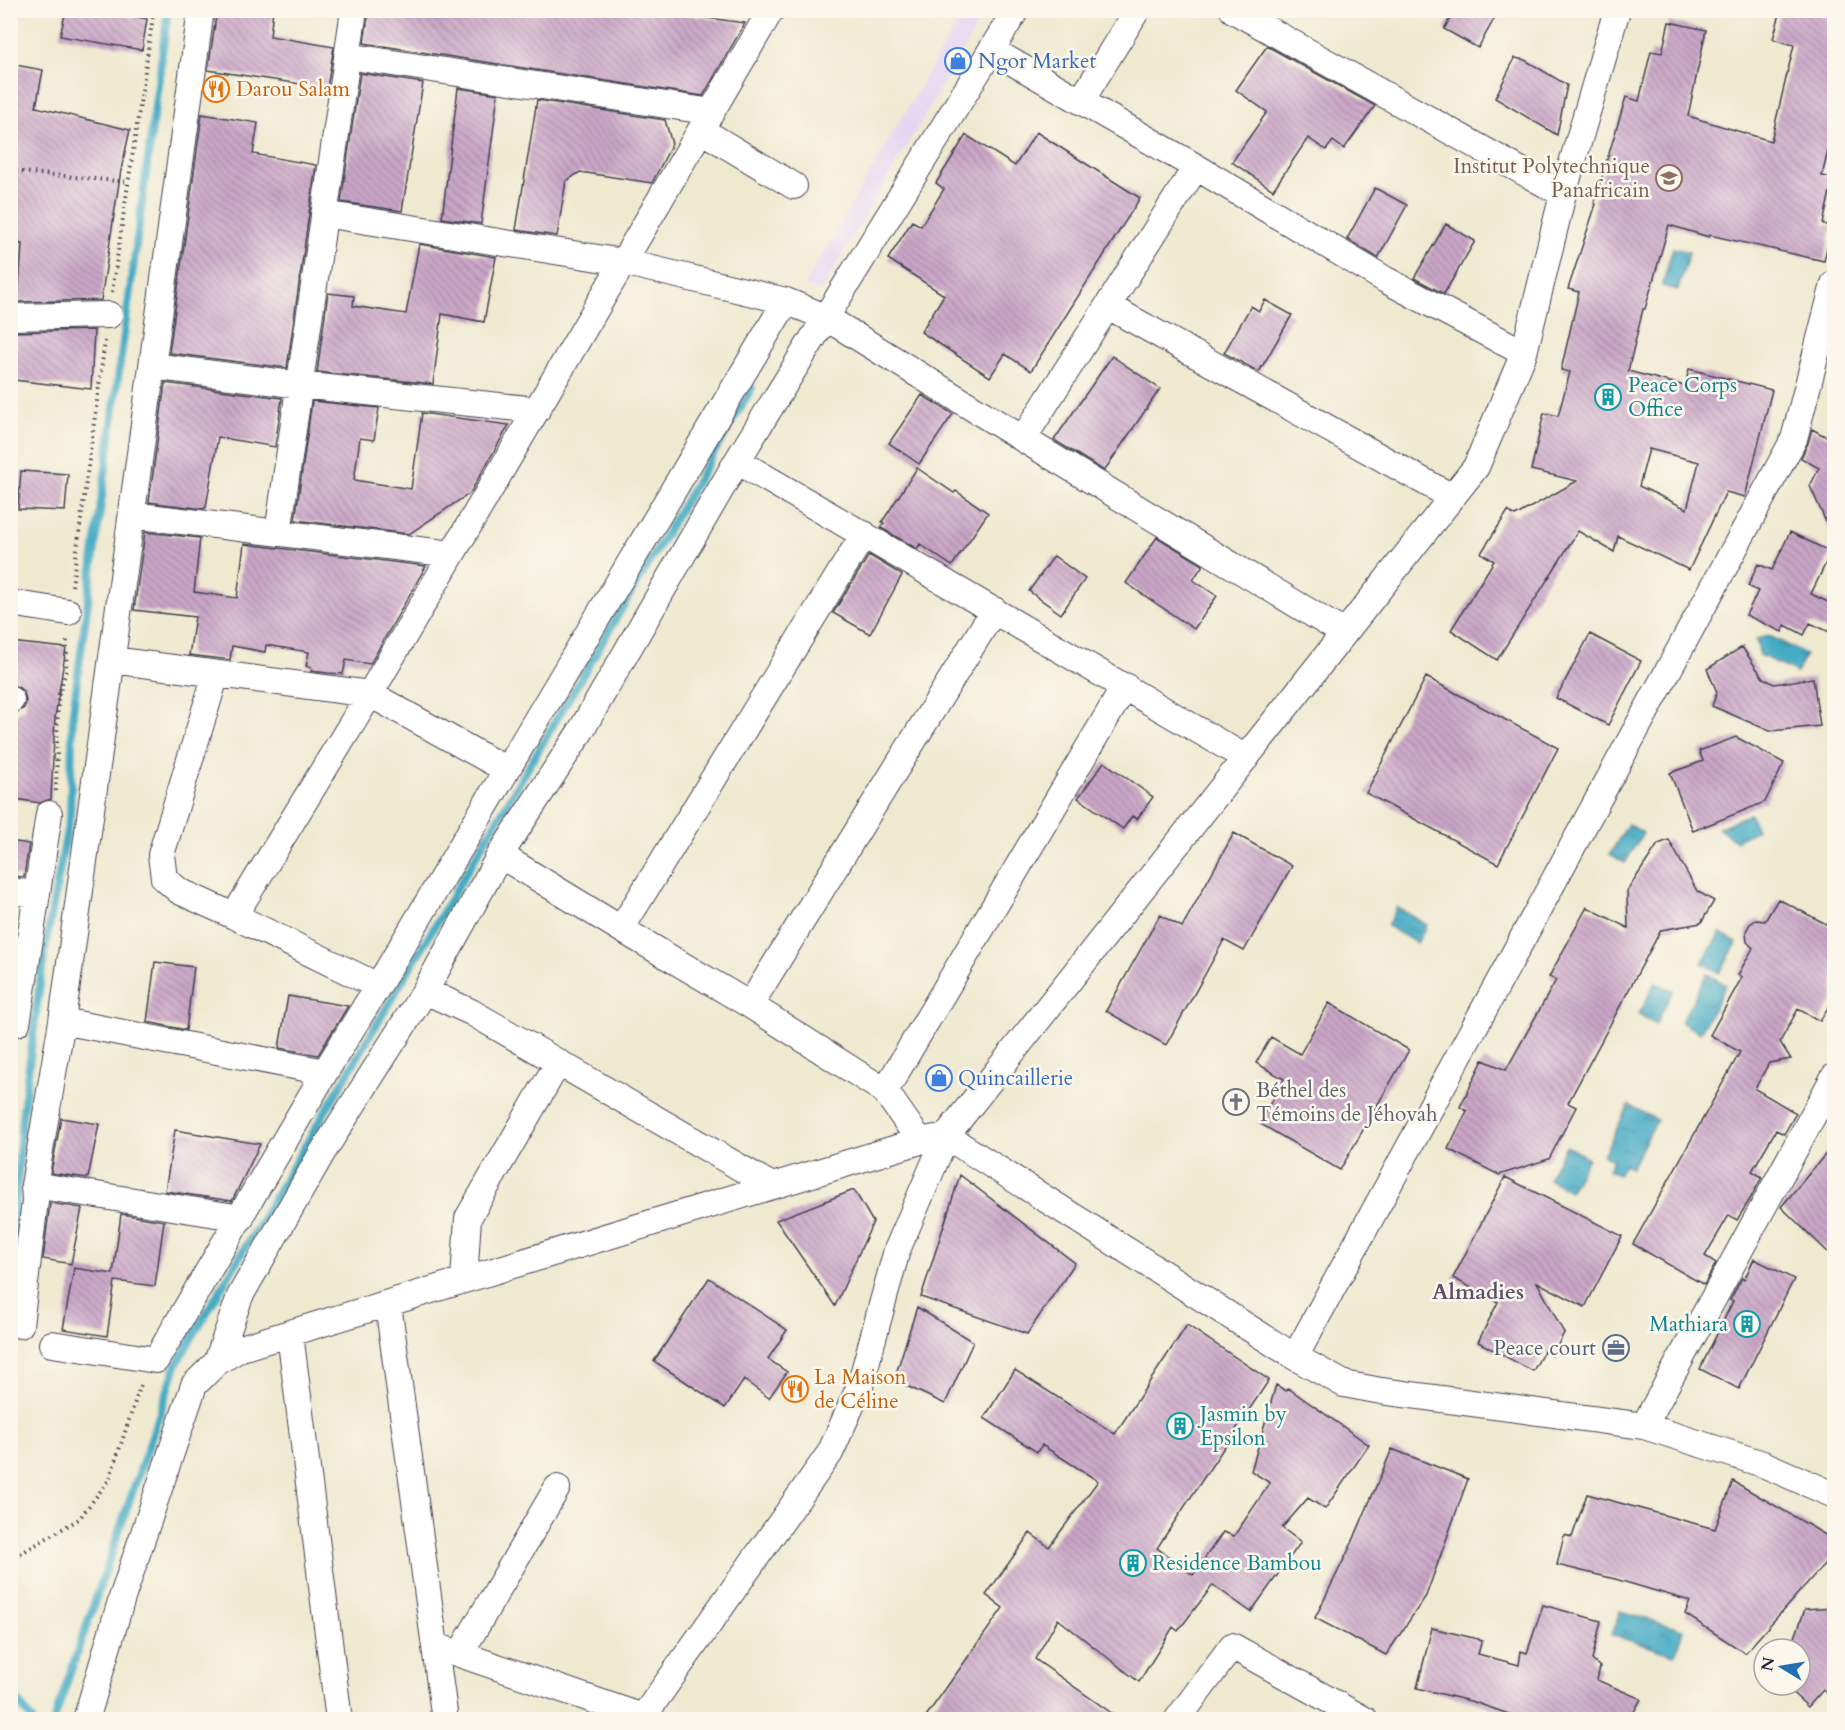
<svg xmlns="http://www.w3.org/2000/svg" width="1845" height="1730" viewBox="0 0 1845 1730" font-family="Cardo,serif">
	<defs>
		<pattern id="water-ripples" width="26" height="14" patternUnits="userSpaceOnUse" patternTransform="scale(1.5)"><rect width="26" height="14" fill="#45abc4"/><path d="M2 4q2-2 4 0t4 0M15 11q2-2 4 0t4 0" fill="none" stroke="#398ba0"/></pattern>
		<pattern id="building-back-hatch" width="6" height="6" patternUnits="userSpaceOnUse" patternTransform="scale(1.5)"><rect width="6" height="6" fill="#caa6c7"/><path d="M-1 5l2 2M0 0l6 6M5-1l2 2" fill="none" stroke="#a487a3"/></pattern>
	</defs>
	<rect width="100%" height="100%" fill="#fbf7ec"/>
	<filter id="ink" filterUnits="userSpaceOnUse"><feTurbulence type="fractalNoise" baseFrequency=".0167" numOctaves="2"/><feDisplacementMap in="SourceGraphic" scale="12" xChannelSelector="R" yChannelSelector="G"/><feConvolveMatrix kernelMatrix="1 2 1 2 8 2 1 2 1" color-interpolation-filters="sRGB"/></filter>
	<filter id="wash" filterUnits="userSpaceOnUse"><feTurbulence type="fractalNoise" baseFrequency=".008" numOctaves="4" result="noise"/><feDisplacementMap in="SourceGraphic" scale="24" xChannelSelector="R" yChannelSelector="G"/><feGaussianBlur stdDeviation="1.35" result="paint"/><feColorMatrix in="noise" values="0 0 0 0 0 0 0 0 0 0 0 0 0 0 0 0 0 1.4 0 .05"/><feComposite in="paint" operator="in"/></filter>
	<g filter="url(#wash)">
		<rect width="100%" height="100%" fill="#efe9d0"/>
		<path fill="#e2d4f3" d="M 964,11 L 986,11 L 821,291 L 804,286 Z"/>
		<path fill="url(#water-ripples)" stroke="#346680" stroke-width="1.5" d="M 1673,248 L 1689,252 L 1678,290 L 1662,286 Z
			M 1769,636 L 1806,654 L 1797,673 L 1760,655 L 1756,639 Z
			M 1750,814 L 1757,830 L 1735,841 L 1718,828 Z
			M 1628,824 L 1643,833 L 1625,863 L 1610,854 Z
			M 1397,907 L 1427,925 L 1417,943 L 1387,926 Z
			M 1720,933 L 1737,942 L 1720,973 L 1702,963 Z
			M 1707,974 L 1726,985 L 1700,1033 L 1681,1022 Z
			M 1655,983 L 1673,991 L 1656,1024 L 1638,1014 C 1647,1004 1648,993 1655,983 Z
			M 1629,1105 L 1657,1120 L 1631,1168 L 1624,1164 L 1618,1175 L 1608,1170 L 1613,1160 L 1603,1155 Z
			M 1566,1146 L 1588,1158 L 1570,1191 L 1548,1179 Z
			M 1620,1611 L 1683,1630 L 1675,1655 L 1612,1635 Z"/>
		<g fill="none" stroke-linecap="round" stroke-linejoin="round">
			<path stroke="#45abc4" stroke-width="8" d="M 10,1281 L 22,1118 L 44,954 L 70,814 L 73,711 L 168,10
				M 10,1684 L 13,1695 L 32,1720
				M 54,1720 L 177,1363 L 752,388"/>
		</g>
		<g id="blocks">
			<path fill="url(#building-back-hatch)" fill-rule="evenodd" d="M 66,10 L 99,10 L 147,19 L 142,50 L 60,36 Z
				M 217,10 L 273,10 L 270,36 L 334,47 L 327,88 L 208,70 Z
				M 369,10 L 688,10 L 687,15 L 745,23 L 703,96 L 364,43 Z
				M 1455,10 L 1499,10 L 1478,48 L 1444,29 Z
				M 1781,10 L 1834,10 L 1834,125 L 1822,176 L 1833,178 L 1823,224 L 1832,226 L 1824,261 L 1710,235 L 1709,237 L 1669,225 L 1645,309 L 1643,309 L 1628,371 L 1685,386 L 1689,369 L 1772,390 L 1745,497 L 1726,492 L 1689,570 L 1618,536 L 1614,552 L 1578,531 L 1497,660 L 1451,630 L 1494,561 L 1481,553 L 1508,511 L 1515,516 L 1577,481 L 1531,470 L 1544,413 L 1558,416 L 1570,372 L 1561,370 L 1579,292 L 1568,289 L 1596,204 L 1594,203 L 1626,97 L 1639,101 L 1651,51 L 1662,53 L 1669,22 L 1706,30 L 1688,116 L 1771,141 L 1794,45 L 1773,39 ZM 1649,449 L 1699,462 L 1687,509 L 1639,486 Z
				M 1267,46 L 1375,106 L 1344,149 L 1333,141 L 1326,150 L 1308,138 L 1273,190 L 1232,162 L 1267,112 L 1236,90 Z
				M 1515,58 L 1525,60 L 1567,85 L 1557,135 L 1495,98 Z
				M 10,64 L 43,70 L 36,107 L 130,130 L 121,170 L 101,300 L 18,302 L 22,244 L 10,243 L 10,166 L 16,132 L 10,131 Z
				M 360,73 L 423,83 L 402,211 L 341,202 Z
				M 458,88 L 498,94 L 481,224 L 442,218 Z
				M 537,100 L 665,120 L 672,144 L 652,183 L 580,172 L 566,181 L 557,236 L 516,230 Z
				M 202,114 L 258,123 L 253,154 L 316,165 L 287,368 L 169,353 Z
				M 1036,132 L 1140,198 L 1031,371 L 1005,354 L 990,377 L 921,332 L 944,295 L 888,259 L 912,221 L 921,226 L 944,189 L 936,183 L 966,135 L 1015,166 Z
				M 1375,188 L 1407,205 L 1378,258 L 1347,239 Z
				M 1446,224 L 1475,241 L 1444,294 L 1414,278 Z
				M 419,244 L 496,257 L 484,322 L 442,314 L 433,384 L 317,372 L 328,293 L 354,296 L 353,306 L 406,314 Z
				M 1265,300 L 1292,315 L 1259,372 L 1224,353 L 1251,306 L 1259,311 Z
				M 94,330 L 91,389 L 14,380 L 13,332 Z
				M 1112,356 L 1160,389 L 1104,471 L 1054,440 Z
				M 165,383 L 282,398 L 275,447 L 218,437 L 206,507 L 204,509 L 149,502 Z
				M 922,395 L 953,414 L 919,464 L 889,443 Z
				M 312,401 L 379,408 L 374,440 L 360,438 L 354,480 L 411,489 L 422,413 L 509,425 L 470,493 L 409,534 L 295,520 Z
				M 1812,429 L 1834,441 L 1834,540 L 1810,486 L 1819,468 L 1801,458 L 1808,443 Z
				M 917,468 L 954,493 L 956,491 L 988,513 L 952,566 L 920,544 L 917,549 L 881,528 L 884,523 L 882,522 Z
				M 21,471 L 68,474 L 65,511 L 18,509 Z
				M 145,532 L 200,538 L 194,592 L 237,598 L 244,544 L 426,566 L 370,664 L 346,660 L 343,674 L 328,673 L 311,671 L 312,668 L 306,666 L 309,652 L 266,645 L 265,652 L 232,646 L 230,660 L 189,655 L 195,617 L 134,610 Z
				M 1790,532 L 1831,552 L 1811,594 L 1834,605 L 1834,634 L 1810,623 L 1804,635 L 1785,625 L 1782,632 L 1746,615 L 1758,591 L 1748,586 L 1758,564 L 1772,570 Z
				M 1157,537 L 1203,565 L 1193,580 L 1217,596 L 1194,629 L 1126,583 Z
				M 869,555 L 902,575 L 870,634 L 833,613 Z
				M 1054,556 L 1085,579 L 1061,614 L 1029,591 Z
				M 1590,634 L 1641,661 L 1608,725 L 1556,698 Z
				M 10,642 L 66,648 L 55,717 L 51,799 L 40,803 L 10,798 L 10,763 L 14,714 L 24,708 L 26,701 L 24,692 L 18,687 L 10,685 Z
				M 1742,647 L 1763,678 L 1774,684 L 1813,678 L 1820,726 L 1770,731 L 1712,706 L 1717,692 L 1707,669 Z
				M 1426,677 L 1558,748 L 1498,864 L 1366,793 Z
				M 1736,737 L 1784,763 L 1765,802 L 1693,831 L 1670,773 L 1703,761 L 1699,751 Z
				M 1104,762 L 1153,797 L 1137,819 L 1132,816 L 1123,829 L 1078,798 Z
				M 1234,833 L 1292,866 L 1244,951 L 1224,940 L 1166,1045 L 1106,1011 L 1160,915 L 1182,927 Z
				M 1669,840 L 1697,891 L 1714,901 L 1701,923 L 1661,930 L 1568,1103 L 1576,1107 L 1549,1159 L 1499,1175 L 1448,1149 L 1467,1111 L 1460,1107 L 1483,1060 L 1506,1070 L 1556,980 L 1549,977 L 1587,907 L 1628,928 L 1627,891 L 1658,844 Z
				M 10,841 L 29,844 L 24,877 L 10,876 Z
				M 1778,899 L 1834,928 L 1834,999 L 1820,1021 L 1798,1009 L 1780,1042 L 1791,1059 L 1769,1063 L 1755,1089 L 1796,1113 L 1784,1134 L 1776,1130 L 1752,1171 L 1762,1177 L 1750,1199 L 1737,1220 L 1729,1215 L 1705,1256 L 1716,1263 L 1704,1285 L 1633,1244 L 1740,1052 L 1710,1035 L 1742,977 L 1738,975 L 1753,948 L 1747,942 L 1746,931 L 1750,924 L 1756,920 L 1765,921 Z
				M 155,962 L 194,967 L 186,1030 L 147,1022 Z
				M 288,996 L 348,1006 L 318,1055 L 279,1048 Z
				M 1329,1003 L 1409,1050 L 1340,1170 L 1259,1123 L 1284,1079 L 1256,1063 L 1271,1037 L 1300,1054 Z
				M 61,1118 L 99,1124 L 88,1178 L 51,1173 Z
				M 175,1130 L 260,1144 L 232,1201 L 165,1191 Z
				M 1834,1144 L 1834,1258 L 1781,1207 Z
				M 960,1175 L 1075,1263 L 1027,1334 L 921,1297 Z
				M 1505,1177 L 1622,1236 L 1585,1307 L 1537,1282 L 1564,1333 L 1552,1356 L 1544,1351 L 1533,1371 L 1478,1342 L 1498,1302 L 1453,1278 Z
				M 854,1190 L 873,1222 L 835,1306 L 776,1220 Z
				M 50,1203 L 82,1208 L 71,1264 L 43,1259 Z
				M 121,1214 L 164,1221 L 155,1286 L 115,1281 L 107,1336 L 63,1329 L 74,1268 L 113,1274 Z
				M 1754,1259 L 1794,1279 L 1739,1389 L 1700,1369 L 1733,1301 L 1730,1300 L 1742,1278 L 1744,1280 Z
				M 709,1278 L 787,1330 L 768,1359 L 787,1372 L 769,1398 L 744,1380 L 725,1408 L 654,1361 Z
				M 917,1307 L 973,1342 L 945,1404 L 894,1380 Z
				M 1187,1325 L 1269,1380 L 1157,1548 L 1193,1575 L 1223,1532 L 1234,1536 L 1270,1483 L 1251,1471 L 1276,1385 L 1286,1391 L 1288,1388 L 1369,1445 L 1325,1509 L 1308,1498 L 1282,1528 L 1301,1542 L 1251,1612 L 1213,1585 L 1178,1631 L 1173,1627 L 1139,1682 L 1058,1619 L 1035,1659 L 1120,1719 L 924,1719 L 1003,1608 L 986,1595 L 1030,1533 L 1049,1547 L 1098,1481 L 1042,1445 L 1037,1452 L 984,1418 L 1015,1370 L 1115,1434 Z
				M 1392,1449 L 1468,1479 L 1426,1596 L 1386,1655 L 1315,1618 L 1352,1543 Z
				M 1733,1481 L 1834,1540 L 1834,1553 L 1745,1653 L 1685,1614 L 1690,1601 L 1615,1579 L 1557,1565 L 1564,1535 L 1572,1537 L 1587,1494 L 1715,1529 Z
				M 1543,1605 L 1601,1621 L 1592,1660 L 1600,1667 L 1597,1680 L 1641,1699 L 1630,1719 L 1523,1719 L 1474,1702 L 1417,1688 L 1432,1628 L 1482,1640 L 1478,1654 L 1519,1665 L 1521,1651 L 1527,1653 Z
				M 1834,1607 L 1834,1699 L 1823,1690 L 1808,1707 L 1784,1685 L 1800,1685 L 1800,1649 L 1791,1649 L 1805,1609 Z"/>
		</g>
	</g>
	<g filter="url(#ink)">
		<use href="#blocks" fill-opacity="0" stroke="#414051" stroke-width="1.5"/>
		<g fill="none" stroke-linecap="round" stroke-linejoin="round">
			<defs>
				<path id="street" d="M 1233,10 L 1563,194
					M 993,51 L 1196,167 L 1386,280 L 1524,353
					M 347,56 L 712,112
					M 1081,101 L 1137,10
					M 701,130 L 794,186
					M 324,214 L 623,262 L 786,301 L 825,317 L 1023,439 L 1344,633
					M 1108,306 L 1452,497
					M 10,317 L 109,315
					M 152,366 L 300,385 L 537,410
					M 1023,439 L 1196,167
					M 737,461 L 1246,758
					M 132,515 L 452,554
					M 278,533 L 354,10
					M 10,603 L 68,612
					M 112,660 L 370,694 L 507,770
					M 216,674 L 161,855 L 164,878 L 179,891 L 234,916 L 378,986
					M 10,700 L 11,700
					M 500,855 L 621,929 L 750,1005 L 885,1091 L 920,1141
					M 10,891 L 37,894
					M 234,916 L 370,694 L 771,10
					M 621,929 L 864,534
					M 425,991 L 500,855 L 579,734 L 737,461 L 1016,10
					M 750,1005 L 994,610
					M 62,1021 L 325,1072
					M 10,1022 L 17,1023 L 18,1018 L 49,814
					M 885,1091 L 1125,686
					M 34,1185 L 241,1218
					M 464,1280 L 468,1218 L 558,1063
					M 388,1304 L 445,1720
					M 20,1325 L 35,1201 L 34,1185 L 62,1021 L 201,10
					M 290,1334 L 339,1720
					M 52,1344 L 156,1360 L 325,1072 L 378,986 L 786,301
					M 1295,1357 L 1794,439 L 1834,284
					M 217,1362 L 240,1296 L 322,1153 L 425,991 L 471,1012 L 772,1186
					M 1644,1426 L 1834,1077
					M 436,1646 L 643,1717
					M 460,1654 L 557,1488
					M 86,1720 L 121,1601 L 194,1385 L 217,1362 L 241,1348 L 920,1141 L 946,1136 L 1295,1357 L 1344,1384 L 1381,1391 L 1644,1426 L 1763,1464 L 1834,1495
					M 641,1720 L 830,1453 L 860,1386 L 897,1250 L 946,1136 L 1476,467 L 1524,353 L 1563,194 L 1617,10
					M 1177,1720 L 1232,1646 L 1365,1720"/>
			</defs>
			<use href="#street" stroke="#414051" stroke-width="28"/>
			<path stroke="#414051" stroke-width="4" stroke-dasharray="1.5 4.5" stroke-linecap="butt" d="M 10,171 L 128,182
				M 112,292 L 154,10
				M 72,586 L 105,341
				M 56,791 L 58,697 L 66,671 L 67,638
				M 10,1560 L 79,1519 L 109,1480 L 141,1384"/>
			<use href="#street" stroke="#fff" stroke-width="26"/>
		</g>
	</g>
	<defs>
		<symbol id="shop-ring" viewBox="-11 -11 22 22"><circle r="9.5" fill="#fbf7ec" stroke="#3f7fe0" stroke-width="1.5"/><path d="M-5-2.5h2.3a2.7 3.5 0 0 1 5.4 0H5L5.5 6h-11ZM-1.5-2.5h3a1.5 2.3 0 0 0-3 0Z" fill="#3f7fe0"/></symbol>
		<symbol id="restaurant-ring" viewBox="-11 -11 22 22"><circle r="9.5" fill="#fbf7ec" stroke="#e8710a" stroke-width="1.5"/><path d="M-5-6h1v4h1v-4h1v4h1v-4h1v5L-1.5 .5V6h-2V.5L-5-1ZM5-6V6H3V1.5H1.5Q1.5-4 5-6Z" fill="#e8710a"/></symbol>
		<symbol id="school-ring" viewBox="-11 -11 22 22"><circle r="9.5" fill="#fbf7ec" stroke="#8d6e63" stroke-width="1.5"/><path d="M0-5L7-2L0 1L-7-2ZM-4 1L0 2.5L4 1V4Q0 6-4 4Z" fill="#8d6e63"/></symbol>
		<symbol id="building-ring" viewBox="-11 -11 22 22"><circle r="9.5" fill="#fbf7ec" stroke="#0f9aa8" stroke-width="1.5"/><path d="M-4-6H4V6H1V3H-1V6H-4ZM-2.5-4.3h1.7v1.8h-1.7ZM.8-4.3h1.7v1.8H.8ZM-2.5-1h1.7V.8h-1.7ZM.8-1h1.7V.8H.8Z" fill="#0f9aa8"/></symbol>
		<symbol id="church-ring" viewBox="-11 -11 22 22"><circle r="9.5" fill="#fbf7ec" stroke="#6b7280" stroke-width="1.5"/><path d="M-1.2-6h2.4v3.5h3.3v2.4h-3.3V6h-2.4V-.1h-3.3v-2.4h3.3Z" fill="#6b7280"/></symbol>
		<symbol id="office-ring" viewBox="-11 -11 22 22"><circle r="9.5" fill="#fbf7ec" stroke="#5c6f8a" stroke-width="1.5"/><path d="M-6-3h4V-5.5h4V-3h4V5H-6ZM-1-4.5V-3h2v-1.5ZM-6 0V1H6V0Z" fill="#5c6f8a"/></symbol>
	</defs>
	<g fill-rule="evenodd">
		<use href="#shop-ring" x="943" y="46" width="30" height="30"/>
		<use href="#restaurant-ring" x="201" y="74" width="30" height="30"/>
		<use href="#school-ring" x="1654" y="163" width="30" height="30"/>
		<use href="#building-ring" x="1593" y="382" width="30" height="30"/>
		<use href="#shop-ring" x="924" y="1063" width="30" height="30"/>
		<use href="#church-ring" x="1221" y="1087" width="30" height="30"/>
		<use href="#building-ring" x="1732" y="1309" width="30" height="30"/>
		<use href="#office-ring" x="1601" y="1333" width="30" height="30"/>
		<use href="#restaurant-ring" x="780" y="1374" width="30" height="30"/>
		<use href="#building-ring" x="1165" y="1411" width="30" height="30"/>
		<use href="#building-ring" x="1118" y="1548" width="30" height="30"/>
	</g>
	<g text-anchor="middle" stroke-width="5" stroke-linejoin="round" paint-order="stroke">
		<g font-size="21" fill="#366cbe" stroke="#fbf7ec" text-anchor="start">
			<text x="978" y="68">Ngor Market</text>
			<text x="958" y="1085">Quincaillerie</text>
		</g>
		<g font-size="21" fill="#c56008" stroke="#fbf7ec" text-anchor="start">
			<text x="236" y="96">Darou Salam</text>
			<text x="814" y="1384">La Maison<tspan x="814" dy="24">de Céline</tspan></text>
		</g>
		<g font-size="21" fill="#785e54" stroke="#fbf7ec" text-anchor="end">
			<text x="1650" y="173">Institut Polytechnique<tspan x="1650" dy="24">Panafricain</tspan></text>
		</g>
		<g font-size="21" fill="#0d838f" stroke="#fbf7ec" text-anchor="start">
			<text x="1628" y="392">Peace Corps<tspan x="1628" dy="24">Office</tspan></text>
			<text x="1728" y="1331" text-anchor="end">Mathiara</text>
			<text x="1200" y="1421">Jasmin by<tspan x="1200" dy="24">Epsilon</tspan></text>
			<text x="1152" y="1570">Residence Bambou</text>
		</g>
		<g font-size="21" fill="#5b616d" stroke="#fbf7ec" text-anchor="start">
			<text x="1256" y="1097">Béthel des<tspan x="1256" dy="24">Témoins de Jéhovah</tspan></text>
		</g>
		<g font-size="21" fill="#4e5e75" stroke="#fbf7ec" text-anchor="end">
			<text x="1596" y="1355">Peace court</text>
		</g>
		<g font-size="22" font-weight="bold" fill="#5d506c" stroke="#fbf7ec">
			<text x="1478" y="1299">Almadies</text>
		</g>
	</g>
	<rect width="1845" height="1730" fill="none" stroke="#fbf7ec" stroke-width="36"/>
	<g transform="translate(1782 1667) rotate(281)"><circle r="28" fill="#fbf7ec" stroke="#a4a2a5" stroke-width="1.5"/>
	<path d="M0-4.5L10 22L0 15L-10 22Z" fill="#1f6fb2"/>
	<text y="-9" font-size="16" font-weight="bold" text-anchor="middle" fill="#22223b">N</text>
	</g>
</svg>
